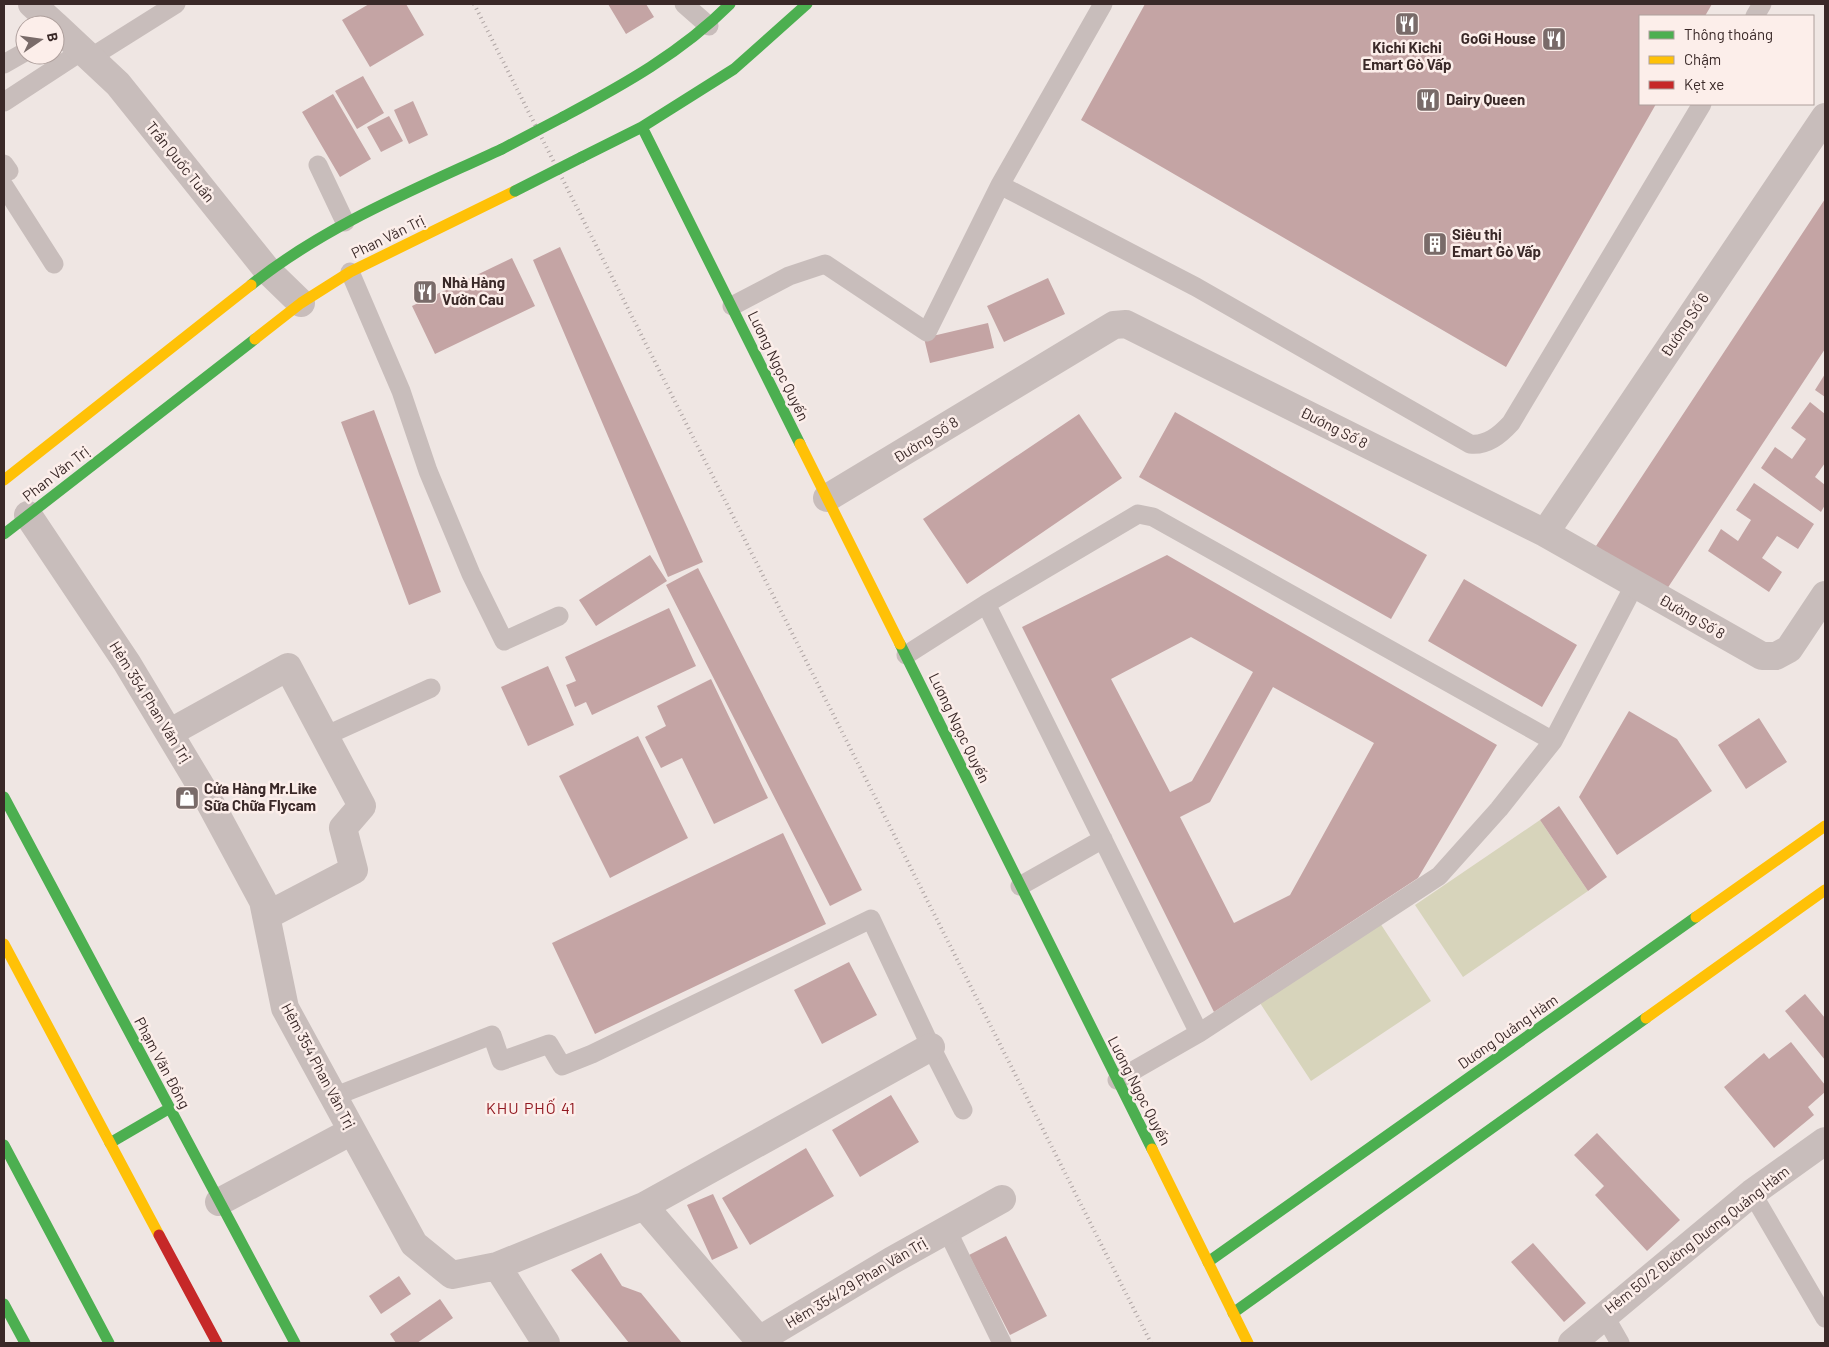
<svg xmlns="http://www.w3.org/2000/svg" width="1829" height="1347" viewBox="0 0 1829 1347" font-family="Barlow,sans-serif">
	<rect width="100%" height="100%" fill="#efe6e3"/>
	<path fill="#d7d4bb" d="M 1540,820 L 1588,891 L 1463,977 L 1415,905 Z
		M 1380,923 L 1431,1001 L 1311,1081 L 1260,1003 Z"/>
	<path fill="#c4a4a4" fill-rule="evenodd" d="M 369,4 L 406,4 L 424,35 L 370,67 L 342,20 Z
		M 608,4 L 646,4 L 654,17 L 626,34 Z
		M 1145,4 L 1712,4 L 1705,16 L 1640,16 L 1640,104 L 1656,104 L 1506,367 L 1081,120 Z
		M 363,76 L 384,113 L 357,129 L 335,91 Z
		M 333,94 L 371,159 L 340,177 L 302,112 Z
		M 413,101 L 428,135 L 409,144 L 394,110 Z
		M 389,116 L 403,141 L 381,152 L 367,127 Z
		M 1825,199 L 1825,349 L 1665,592 L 1596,546 Z
		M 560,247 L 703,562 L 668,577 L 533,260 Z
		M 512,258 L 535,306 L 435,354 L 412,306 Z
		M 1048,278 L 1065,314 L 1004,342 L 987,306 Z
		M 988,323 L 994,348 L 930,363 L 924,338 Z
		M 1825,374 L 1825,397 L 1815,390 Z
		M 1810,402 L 1825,414 L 1825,463 L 1815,477 L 1825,485 L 1825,505 L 1821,512 L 1761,468 L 1775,447 L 1792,459 L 1806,439 L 1791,428 Z
		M 374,410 L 441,592 L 409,605 L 341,422 Z
		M 1175,412 L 1427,555 L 1391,619 L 1139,477 Z
		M 1079,414 L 1122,478 L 967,584 L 923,519 Z
		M 1754,483 L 1814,524 L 1798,549 L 1777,536 L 1762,558 L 1782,572 L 1769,592 L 1708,551 L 1721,529 L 1738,541 L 1751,520 L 1736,510 Z
		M 650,555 L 667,581 L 596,626 L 579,600 Z
		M 1167,555 L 1497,745 L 1418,878 L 1214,1012 L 1022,627 ZM 1191,637 L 1253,672 L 1192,781 L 1170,792 L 1111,679 ZM 1273,687 L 1374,743 L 1290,895 L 1234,923 L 1180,817 L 1210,802 Z
		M 698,568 L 862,890 L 830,906 L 666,585 Z
		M 1464,579 L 1577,645 L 1542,707 L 1428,641 Z
		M 669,608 L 696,666 L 592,715 L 586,702 L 575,707 L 566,685 L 576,681 L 565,657 Z
		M 548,666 L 574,725 L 528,746 L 501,687 Z
		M 711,679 L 768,798 L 714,824 L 682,758 L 661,768 L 645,737 L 666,726 L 657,706 Z
		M 1629,711 L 1677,739 L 1712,791 L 1617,855 L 1579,797 Z
		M 1759,718 L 1787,762 L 1746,789 L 1718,745 Z
		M 638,736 L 688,838 L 610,878 L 559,776 Z
		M 1559,806 L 1607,877 L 1588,891 L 1540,820 Z
		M 783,833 L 826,924 L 595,1034 L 552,943 Z
		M 849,962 L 877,1015 L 822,1044 L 794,990 Z
		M 1805,994 L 1825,1018 L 1825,1060 L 1785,1011 Z
		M 1791,1042 L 1825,1085 L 1825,1092 L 1808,1107 L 1814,1115 L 1774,1148 L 1724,1087 L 1764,1053 L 1769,1059 Z
		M 891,1095 L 919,1142 L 860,1177 L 832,1130 Z
		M 1597,1133 L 1680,1220 L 1647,1251 L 1595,1195 L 1604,1186 L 1574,1155 Z
		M 806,1148 L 834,1196 L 750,1245 L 722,1198 Z
		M 713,1194 L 738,1248 L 712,1260 L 687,1205 Z
		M 1006,1236 L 1047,1316 L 1010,1335 L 969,1255 Z
		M 1533,1243 L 1586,1303 L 1564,1322 L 1511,1262 Z
		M 601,1253 L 622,1286 L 641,1293 L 682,1343 L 629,1343 L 571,1270 Z
		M 399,1276 L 411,1294 L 381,1314 L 369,1296 Z
		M 440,1299 L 453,1318 L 417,1343 L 396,1343 L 390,1334 Z"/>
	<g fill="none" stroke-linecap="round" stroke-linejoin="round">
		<path stroke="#c8bdbb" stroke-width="19" d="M 684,4 L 709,26
			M 1755,16 L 1762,4
			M 90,58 L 176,4
			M 4,64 L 25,52
			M 4,102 L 82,51
			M 4,164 L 9,171 L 4,173
			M 318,165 L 345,222
			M 1000,185 L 1196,287 L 1470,444 C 1487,446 1500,435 1511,423 L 1702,104
			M 4,186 L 54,264
			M 350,272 L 401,391 L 428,471 L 471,574 L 504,641 L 559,616
			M 732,306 L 789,276 L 825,264 L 927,332 L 1000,185 L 1103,4
			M 986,604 L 1199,1033
			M 906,655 L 986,604 L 1138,514 L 1153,517 L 1553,741
			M 325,736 L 431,688
			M 1020,886 L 1103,839
			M 1117,1080 L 1199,1033 L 1439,876 L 1499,809 L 1553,741 L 1635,584
			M 333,1097 L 492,1035 L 501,1061 L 549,1044 L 562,1066 L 592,1054 L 871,919 L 931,1047 L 963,1110
			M 1752,1193 L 1825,1318
			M 947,1230 L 1002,1343
			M 1604,1315 L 1620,1343"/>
		<path stroke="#c8bdbb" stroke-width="28" d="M 32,4 L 55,25
			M 55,25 L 118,84 L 268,271 L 301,303
			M 827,498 L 1104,331 L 1114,325 L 1126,324 L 1545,533 L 1762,656 L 1776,656 L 1789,649 L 1825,595
			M 28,515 L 127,663 L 202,788 L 263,901 L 285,1008 L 414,1244 L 452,1275 L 497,1266 L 546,1343
			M 1545,533 L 1825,117
			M 169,733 L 288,667 L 362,806 L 343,828 L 354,870 L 266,916
			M 219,1202 L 352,1131
			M 644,1206 L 931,1047
			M 497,1266 L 644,1206 L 759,1340 L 891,1261 L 1002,1199
			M 1572,1343 L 1752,1193 L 1825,1141"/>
		<path stroke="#4caf50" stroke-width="11" d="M 563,117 C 623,85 681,53 730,4
			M 642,127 L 800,444
			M 582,157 L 642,127 L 734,69 L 807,4
			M 251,285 C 326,225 416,189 502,149
			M 4,534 L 255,339
			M 900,644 L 1152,1149
			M 4,797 L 295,1343
			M 110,1143 L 170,1108
			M 4,1145 L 109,1343
			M 1208,1262 L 1696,917
			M 4,1304 L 25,1343
			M 1233,1313 L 1646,1018"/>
		<path stroke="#ffc107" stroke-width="11" d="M 255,339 L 301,303 L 350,272 L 515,191
			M 800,444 L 900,644
			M 4,480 L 251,285
			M 1696,917 L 1825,826
			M 4,944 L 159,1235
			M 1646,1018 L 1825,890
			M 1152,1149 L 1248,1343"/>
		<path stroke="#c62828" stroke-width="11" d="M 159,1235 L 217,1343"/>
		<path stroke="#b0a6a5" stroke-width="4" stroke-dasharray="1 4" stroke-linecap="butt" d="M 474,4 L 1151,1343"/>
		<path stroke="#4caf50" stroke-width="11" d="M 502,149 L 563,117
			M 515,191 L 582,157"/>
	</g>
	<defs>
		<symbol id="restaurant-square" viewBox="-11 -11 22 22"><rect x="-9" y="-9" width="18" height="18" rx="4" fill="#796b69" stroke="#fceeea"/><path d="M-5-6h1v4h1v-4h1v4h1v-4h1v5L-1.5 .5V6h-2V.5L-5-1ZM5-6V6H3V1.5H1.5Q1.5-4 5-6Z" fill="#fff"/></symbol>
		<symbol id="building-square" viewBox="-11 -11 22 22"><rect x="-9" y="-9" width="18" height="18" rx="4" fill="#796b69" stroke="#fceeea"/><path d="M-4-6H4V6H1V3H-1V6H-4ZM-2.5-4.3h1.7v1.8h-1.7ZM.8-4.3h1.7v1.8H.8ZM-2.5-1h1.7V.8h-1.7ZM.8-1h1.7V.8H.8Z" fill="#fff"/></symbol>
		<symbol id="shop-square" viewBox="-11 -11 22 22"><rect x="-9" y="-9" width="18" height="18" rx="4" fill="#796b69" stroke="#fceeea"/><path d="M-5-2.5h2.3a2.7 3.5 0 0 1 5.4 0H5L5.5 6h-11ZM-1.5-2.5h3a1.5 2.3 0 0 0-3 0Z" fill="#fff"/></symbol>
	</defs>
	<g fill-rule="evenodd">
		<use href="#restaurant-square" x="1393" y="10" width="28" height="28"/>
		<use href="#restaurant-square" x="1540" y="25" width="28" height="28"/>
		<use href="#restaurant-square" x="1414" y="86" width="28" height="28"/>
		<use href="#building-square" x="1421" y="230" width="28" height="28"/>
		<use href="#restaurant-square" x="411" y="278" width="28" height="28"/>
		<use href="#shop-square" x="173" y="784" width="28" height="28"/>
	</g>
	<g text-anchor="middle" stroke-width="5" stroke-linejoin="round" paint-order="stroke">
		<g font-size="15" font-weight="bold" fill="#3a2928" stroke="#fceeea" text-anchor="start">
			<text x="1536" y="44" text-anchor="end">GoGi House</text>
			<text x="1407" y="53" text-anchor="middle">Kichi Kichi<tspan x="1407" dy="17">Emart Gò Vấp</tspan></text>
			<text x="1446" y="105">Dairy Queen</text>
			<text x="1452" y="240">Siêu thị<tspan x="1452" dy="17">Emart Gò Vấp</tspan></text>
			<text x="442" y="288">Nhà Hàng<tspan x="442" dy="17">Vườn Cau</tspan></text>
			<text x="204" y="794">Cửa Hàng Mr.Like<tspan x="204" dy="17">Sữa Chữa Flycam</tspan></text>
		</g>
		<g font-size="15" fill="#3a2928" stroke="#fceeea">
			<text transform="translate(180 162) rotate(51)" y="5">Trần Quốc Tuấn</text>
			<text transform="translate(388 237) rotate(-26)" y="5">Phan Văn Trị</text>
			<text transform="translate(1685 325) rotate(-56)" y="5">Đường Số 6</text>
			<text transform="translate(778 366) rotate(64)" y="5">Lương Ngọc Quyến</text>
			<text transform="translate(1334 428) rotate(27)" y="5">Đường Số 8</text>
			<text transform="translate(926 440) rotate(-32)" y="5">Đường Số 8</text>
			<text transform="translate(56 474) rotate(-38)" y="5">Phan Văn Trị</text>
			<text transform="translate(1692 617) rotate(30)" y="5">Đường Số 8</text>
			<text transform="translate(150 702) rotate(58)" y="5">Hẻm 354 Phan Văn Trị</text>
			<text transform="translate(959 728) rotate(64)" y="5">Lương Ngọc Quyến</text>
			<text transform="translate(1508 1032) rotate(-35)" y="5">Dương Quảng Hàm</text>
			<text transform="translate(162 1063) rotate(62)" y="5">Phạm Văn Đồng</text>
			<text transform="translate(318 1066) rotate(62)" y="5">Hẻm 354 Phan Văn Trị</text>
			<text transform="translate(1139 1091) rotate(63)" y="5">Lương Ngọc Quyến</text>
			<text transform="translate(1697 1240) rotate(-38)" y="5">Hẻm 50/2 Đường Dương Quảng Hàm</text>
			<text transform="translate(856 1283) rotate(-31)" y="5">Hẻm 354/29 Phan Văn Trị</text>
		</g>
		<g font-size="16" letter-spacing="1" fill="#911921" stroke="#fceeea">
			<text x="531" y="1114">KHU PHỐ 41</text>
		</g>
	</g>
	<rect width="1829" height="1347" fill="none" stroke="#3a2928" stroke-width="10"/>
	<rect x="1639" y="15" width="175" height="90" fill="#fceeea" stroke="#ae9f9c"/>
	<rect x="1649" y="31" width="25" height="8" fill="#4caf50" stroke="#ae9f9c"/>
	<text x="1684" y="40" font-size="15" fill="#3a2928">Thông thoáng</text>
	<rect x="1649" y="56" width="25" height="8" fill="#ffc107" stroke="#ae9f9c"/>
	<text x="1684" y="65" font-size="15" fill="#3a2928">Chậm</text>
	<rect x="1649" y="81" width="25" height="8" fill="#c62828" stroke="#ae9f9c"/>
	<text x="1684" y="90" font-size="15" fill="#3a2928">Kẹt xe</text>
	<g transform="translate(40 40) rotate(77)"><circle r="24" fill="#fceeea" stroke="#ae9f9c"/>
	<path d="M0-4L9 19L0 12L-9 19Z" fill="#796b69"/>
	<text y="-8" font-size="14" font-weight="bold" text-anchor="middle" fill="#3a2928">B</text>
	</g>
</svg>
